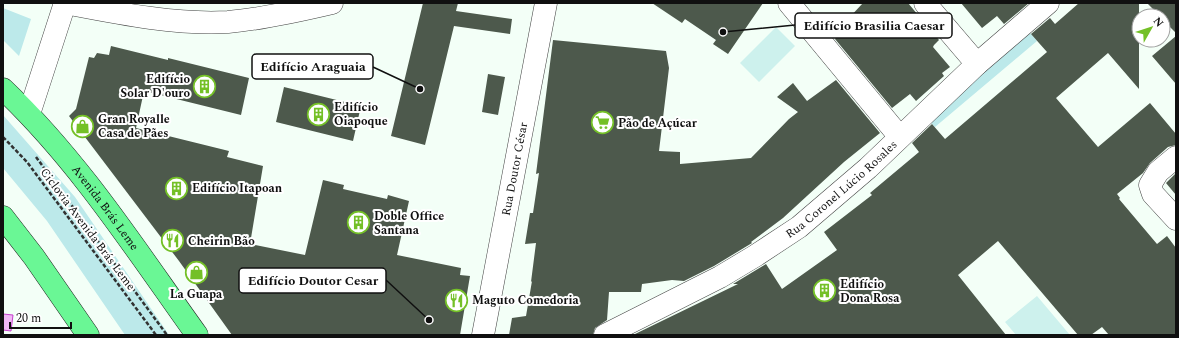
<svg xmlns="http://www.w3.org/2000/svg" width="1179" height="338" viewBox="0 0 1179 338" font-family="Spectral,serif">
	<rect width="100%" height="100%" fill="#f3fff7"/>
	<path fill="#bce9ea" d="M 3,8 L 31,19 L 19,56 L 3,40 Z
		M 1030,33 L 1037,41 L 935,127 L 928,120 Z
		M 3,115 L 75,197 L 169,335 L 125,335 L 47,221 L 3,168 Z"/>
	<path fill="#cdf1ed" d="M 776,27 L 795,46 L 759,82 L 740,63 Z
		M 1037,296 L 1070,335 L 1016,335 L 1005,322 Z"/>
	<path fill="#f1b7f6" stroke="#c53fcd" d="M 3,314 L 13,315 L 11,331 L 3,330 Z"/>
	<path fill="#4d594c" d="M 423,3 L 458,3 L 456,11 L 512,19 L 510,34 L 454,26 L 425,145 L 391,136 Z
		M 652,3 L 763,3 L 728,54 L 713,44 L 716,40 L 685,19 L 682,23 Z
		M 863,3 L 908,3 L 939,40 L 934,45 L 933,47 L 950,67 L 942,73 L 944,76 L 916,101 L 910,94 L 892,108 L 835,39 L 848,19 Z
		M 961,3 L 1029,3 L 1004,24 L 997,16 L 982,28 Z
		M 1079,3 L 1139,3 L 1139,89 L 1108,53 L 1056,98 L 1098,147 L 1150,103 L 1176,134 L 1176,145 L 1168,147 L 1150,163 L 1143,173 L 1117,194 L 1120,198 L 1119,199 L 1157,244 L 1167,236 L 1176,248 L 1176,335 L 1109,335 L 1102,327 L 1091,335 L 1078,335 L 998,241 L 958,275 L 1006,335 L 633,335 L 738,284 L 733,284 L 766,264 L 782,289 L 837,250 L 824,232 L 872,195 L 870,193 L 919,152 L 912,143 L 932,124 L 945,139 L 1047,52 L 1031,34 L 1050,18 L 1055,24 Z
		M 1147,3 L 1176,3 L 1176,33 L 1163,20 L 1163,16 L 1160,16 Z
		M 1176,36 L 1176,84 L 1152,56 Z
		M 553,40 L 666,51 L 669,68 L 659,151 L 680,152 L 680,164 L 751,158 L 789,119 L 798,112 L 777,97 L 793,83 L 807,101 L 836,80 L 880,133 L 844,162 L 783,218 L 751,242 L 752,243 L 714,266 L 684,281 L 672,280 L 642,284 L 641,292 L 609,292 L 607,320 L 595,328 L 593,335 L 509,335 L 512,318 L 526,316 L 532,281 L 531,282 L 536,243 L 525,244 L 530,213 L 533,213 L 539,173 L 536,174 Z
		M 111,46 L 168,60 L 168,58 L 249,78 L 241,115 L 144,91 L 136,128 L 229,151 L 227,157 L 263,166 L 250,244 L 305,255 L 323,180 L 344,185 L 343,189 L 387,199 L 388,195 L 409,201 L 397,255 L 461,268 L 460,275 L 470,276 L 460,335 L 232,335 L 179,261 L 69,116 L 76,109 L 89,57 L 94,58 L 97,53 L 109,55 Z
		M 488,74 L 505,77 L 498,115 L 482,112 Z
		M 284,87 L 361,106 L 353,141 L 276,122 Z
		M 1176,173 L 1176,195 L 1166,183 Z"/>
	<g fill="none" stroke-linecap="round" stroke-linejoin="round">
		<defs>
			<g id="minor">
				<path d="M 65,3 C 117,13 175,25 228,22 C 263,19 298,11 332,3"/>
				<path d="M 789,3 L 899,136"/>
				<path d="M 925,3 L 977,64"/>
				<path d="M 29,114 L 65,3"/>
				<path d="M 1176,157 L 1158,172 L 1150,185 L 1153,194 L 1176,219"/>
				<path id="s1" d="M 605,335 L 720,277 L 755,256 L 799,227 L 868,168 L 977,64 L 1048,3"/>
			</g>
			<g id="tertiary">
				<path id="s2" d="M 483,335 L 546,3"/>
			</g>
			<g id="primary">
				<path id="s3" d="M 3,89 C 79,161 136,250 197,335"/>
				<path d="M 3,217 L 34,257 L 88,335"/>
			</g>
		</defs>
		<use href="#minor" stroke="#434343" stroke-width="23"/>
		<use href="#tertiary" stroke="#434343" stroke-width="23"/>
		<use href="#primary" stroke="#212121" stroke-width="23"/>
		<path stroke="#323232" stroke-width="2.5" stroke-dasharray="4 2" stroke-linecap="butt" d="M 3,137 L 27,162 L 156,335
			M 36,157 L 167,335"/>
		<use href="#minor" stroke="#fff" stroke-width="22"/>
		<use href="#tertiary" stroke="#fff" stroke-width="22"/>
		<use href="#primary" stroke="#6af795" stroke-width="22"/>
	</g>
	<defs>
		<symbol id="building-ring" viewBox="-11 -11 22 22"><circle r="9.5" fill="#fff" stroke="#74c027" stroke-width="1.5"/><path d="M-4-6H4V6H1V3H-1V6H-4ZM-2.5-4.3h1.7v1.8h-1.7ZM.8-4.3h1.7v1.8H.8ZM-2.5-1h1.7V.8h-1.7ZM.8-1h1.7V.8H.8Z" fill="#74c027"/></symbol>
		<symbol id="supermarket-ring" viewBox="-11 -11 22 22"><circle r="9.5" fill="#fff" stroke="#74c027" stroke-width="1.5"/><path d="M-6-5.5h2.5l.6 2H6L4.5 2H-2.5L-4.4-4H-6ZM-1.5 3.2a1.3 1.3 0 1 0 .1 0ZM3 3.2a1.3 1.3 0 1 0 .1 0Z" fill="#74c027"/></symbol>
		<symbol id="shop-ring" viewBox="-11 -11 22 22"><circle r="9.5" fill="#fff" stroke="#74c027" stroke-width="1.5"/><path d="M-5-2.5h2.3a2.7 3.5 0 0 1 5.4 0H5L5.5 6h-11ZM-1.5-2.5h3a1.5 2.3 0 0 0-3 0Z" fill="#74c027"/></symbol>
		<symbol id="restaurant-ring" viewBox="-11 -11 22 22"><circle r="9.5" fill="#fff" stroke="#74c027" stroke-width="1.5"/><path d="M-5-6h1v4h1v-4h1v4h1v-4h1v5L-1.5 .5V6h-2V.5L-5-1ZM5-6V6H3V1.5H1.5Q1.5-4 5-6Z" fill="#74c027"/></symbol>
	</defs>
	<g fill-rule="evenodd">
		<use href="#building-ring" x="192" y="74" width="25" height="25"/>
		<use href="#building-ring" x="306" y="102" width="25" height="25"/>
		<use href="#supermarket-ring" x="590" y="110" width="25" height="25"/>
		<use href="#shop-ring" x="70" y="114" width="25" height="25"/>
		<use href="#building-ring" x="164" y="176" width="25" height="25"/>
		<use href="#building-ring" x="346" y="210" width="25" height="25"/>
		<use href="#restaurant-ring" x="160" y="228" width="25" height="25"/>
		<use href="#shop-ring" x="184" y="260" width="25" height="25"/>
		<use href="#building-ring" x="812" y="278" width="25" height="25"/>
		<use href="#restaurant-ring" x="444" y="288" width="25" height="25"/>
	</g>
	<g text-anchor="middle" stroke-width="4" stroke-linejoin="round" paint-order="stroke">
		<g font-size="12" font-weight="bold" fill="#101010" stroke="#fff" text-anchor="start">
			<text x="190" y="83" text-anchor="end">Edifício<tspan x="190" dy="14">Solar D'ouro</tspan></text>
			<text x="334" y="111">Edifício<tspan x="334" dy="14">Oiapoque</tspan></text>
			<text x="98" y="123">Gran Royalle<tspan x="98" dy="14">Casa de Pães</tspan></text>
			<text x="618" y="127">Pão de Açúcar</text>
			<text x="192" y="192">Edifício Itapoan</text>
			<text x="374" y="220">Doble Office<tspan x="374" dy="14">Santana</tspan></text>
			<text x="188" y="245">Cheirin Bão</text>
			<text x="840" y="288">Edifício<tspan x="840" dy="14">Dona Rosa</tspan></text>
			<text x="196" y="298" text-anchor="middle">La Guapa</text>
			<text x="472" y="304">Maguto Comedoria</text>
		</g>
		<g font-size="12" fill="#101010" stroke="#fff">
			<text dy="4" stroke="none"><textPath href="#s2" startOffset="169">Rua Doutor César</textPath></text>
			<text dy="4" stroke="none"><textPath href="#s1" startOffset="279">Rua Coronel Lúcio Rosales</textPath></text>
			<text dy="4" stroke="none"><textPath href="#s3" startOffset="157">Avenida Brás Leme</textPath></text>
			<text transform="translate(88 229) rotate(53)" y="4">Ciclovia Avenida Brás Leme</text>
		</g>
	</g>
	<path fill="none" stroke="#101010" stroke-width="1.5" d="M723 32L795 25M420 89L373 67M429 320L386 280"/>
	<g fill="#101010" stroke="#fff" stroke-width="1.5">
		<circle cx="723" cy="32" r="4"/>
		<circle cx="420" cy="89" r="4"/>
		<circle cx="429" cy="320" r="4"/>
	</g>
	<g fill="#fff" stroke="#101010" stroke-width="1.5">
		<rect x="795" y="13" width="157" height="25" rx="4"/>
		<rect x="252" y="54" width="121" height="25" rx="4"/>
		<rect x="239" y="268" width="147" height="25" rx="4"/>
	</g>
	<g font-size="13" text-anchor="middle" font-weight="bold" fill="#101010">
		<text x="874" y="30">Edifício Brasilia Caesar</text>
		<text x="313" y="71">Edifício Araguaia</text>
		<text x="313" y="285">Edifício Doutor Cesar</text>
	</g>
	<rect width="1179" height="338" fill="none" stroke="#101010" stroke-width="8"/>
	<g transform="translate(1151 28) rotate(51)"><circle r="19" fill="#ffffff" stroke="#9f9f9f"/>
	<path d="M0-3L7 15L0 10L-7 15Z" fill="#74c027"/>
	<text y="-6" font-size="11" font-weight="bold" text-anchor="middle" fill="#101010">N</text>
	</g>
	<path d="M10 322v6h61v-6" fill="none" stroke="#101010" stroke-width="2"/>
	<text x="16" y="322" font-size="12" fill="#101010" stroke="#ffffff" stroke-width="3" paint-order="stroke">20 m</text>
</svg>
